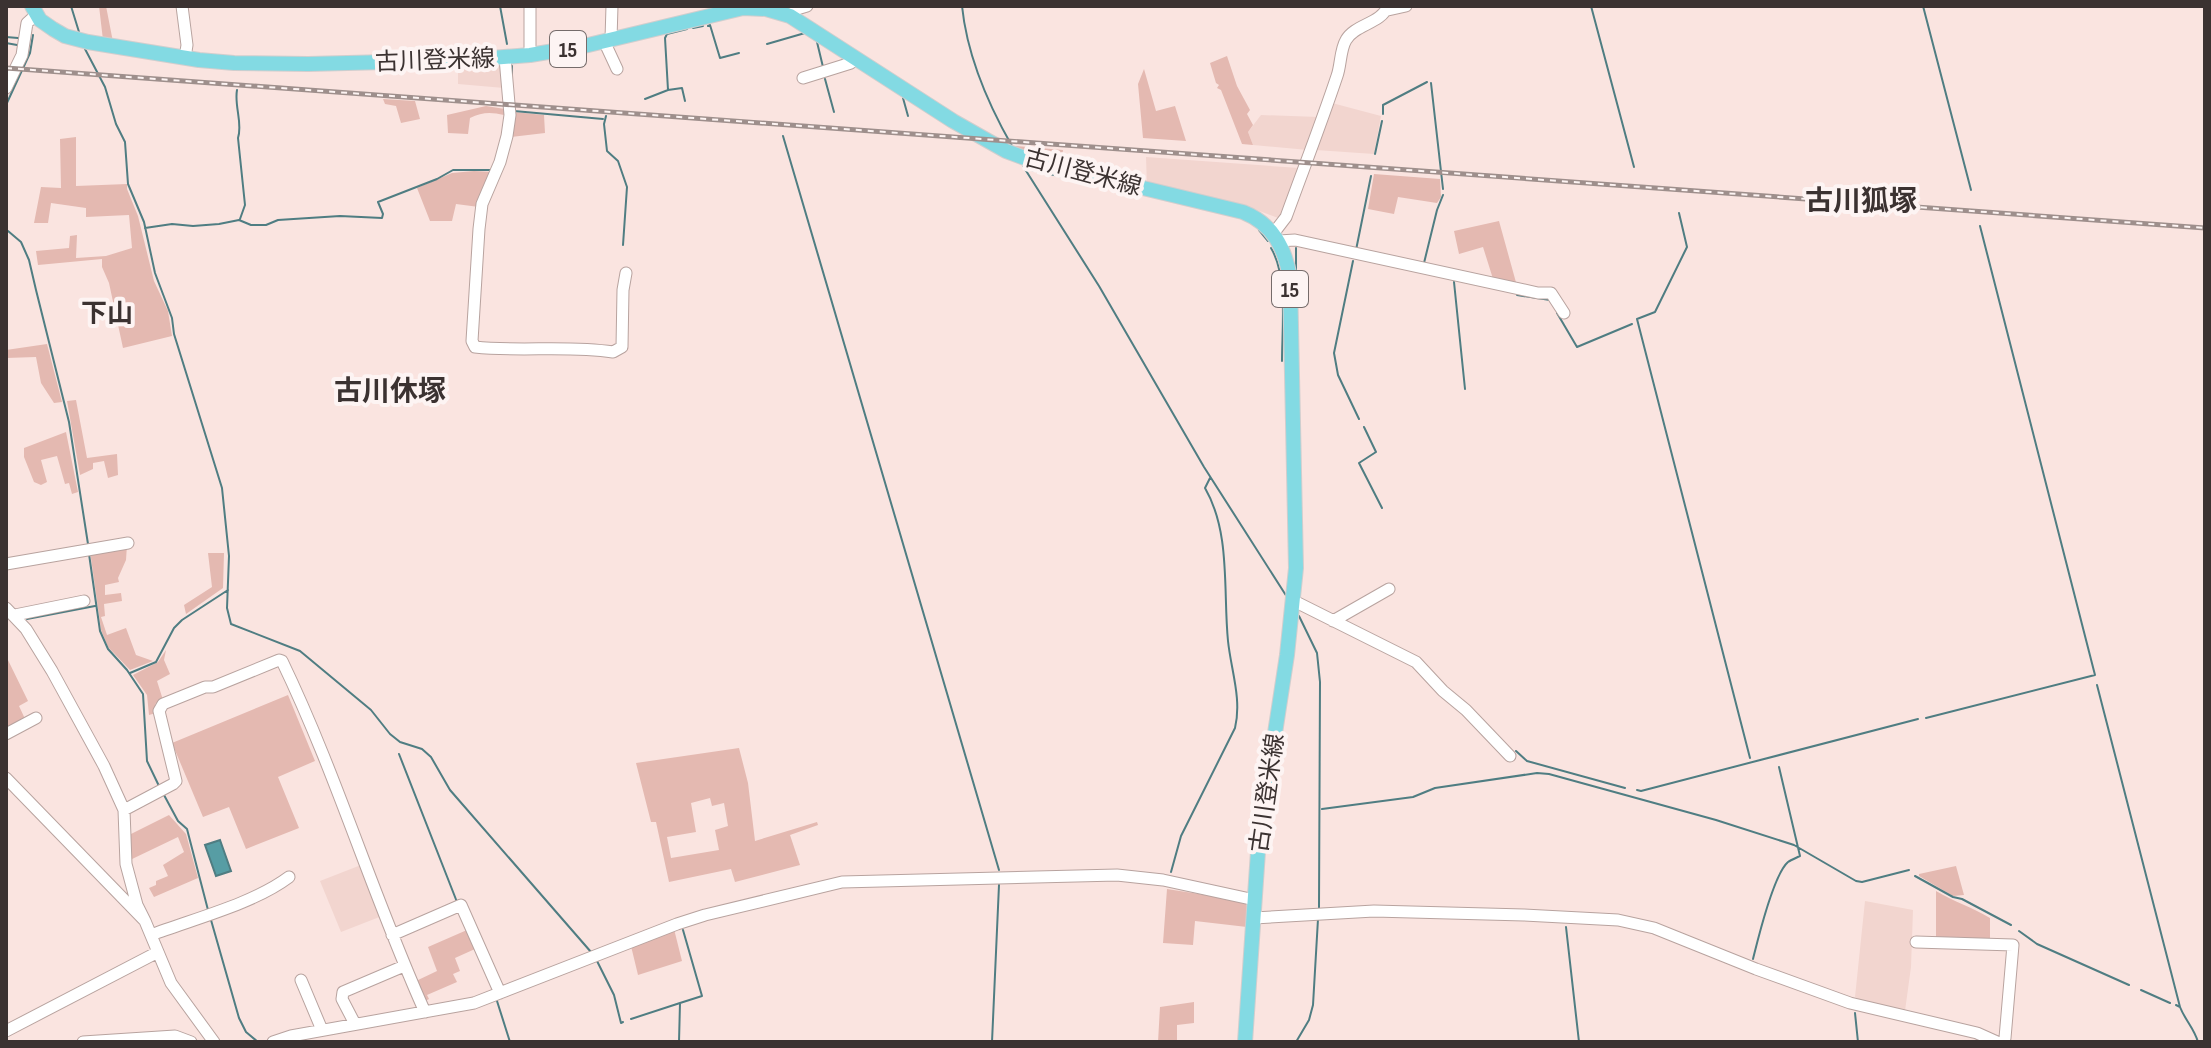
<svg xmlns="http://www.w3.org/2000/svg" width="2211" height="1048" viewBox="0 0 2211 1048" font-family="'Sofia Sans Condensed','Noto Sans JP',sans-serif">
	<rect width="100%" height="100%" fill="#fae4e0"/>
	<path fill="#f2d5cf" d="M 500,63 L 504,88 L 458,84 L 458,66 Z
		M 1332,103 L 1381,116 L 1374,154 L 1316,150 Z
		M 1261,115 L 1319,117 L 1308,150 L 1253,145 L 1248,132 Z
		M 1146,157 L 1299,168 L 1281,219 L 1241,204 L 1147,187 Z
		M 361,865 L 382,916 L 341,932 L 320,881 Z
		M 1865,901 L 1913,910 L 1911,967 L 1905,1011 L 1868,1004 L 1855,997 Z"/>
	<path fill="#e4b9b1" fill-rule="evenodd" d="M 99,6 L 106,6 L 113,42 L 103,40 Z
		M 1227,56 L 1237,86 L 1250,110 L 1247,114 L 1253,125 L 1248,132 L 1253,145 L 1242,144 L 1221,90 L 1217,88 L 1219,85 L 1216,83 L 1210,63 Z
		M 1144,69 L 1156,111 L 1175,106 L 1186,141 L 1143,138 L 1138,84 Z
		M 383,99 L 415,101 L 420,119 L 401,123 L 396,106 L 385,104 Z
		M 486,106 L 505,109 L 504,115 C 491,112 482,112 470,118 L 468,134 L 448,133 L 447,115 Z
		M 514,112 L 544,115 L 545,133 L 511,137 Z
		M 76,137 L 76,186 L 127,184 L 127,189 L 138,216 L 154,281 L 168,311 L 172,336 L 123,348 L 109,283 L 102,267 L 102,259 L 38,265 L 36,251 L 69,248 L 70,236 L 77,235 L 76,258 L 106,256 L 132,248 L 129,215 L 86,217 L 86,208 L 51,203 L 48,223 L 34,223 L 41,187 L 61,188 L 60,139 Z
		M 1015,146 L 1063,150 L 1061,164 L 1018,153 Z
		M 474,171 L 493,172 L 479,207 L 456,204 L 452,221 L 430,221 L 417,188 L 452,173 Z
		M 1374,174 L 1440,179 L 1441,197 L 1437,203 L 1398,197 L 1394,214 L 1368,209 Z
		M 1499,221 L 1517,286 L 1494,282 L 1483,247 L 1459,254 L 1454,231 Z
		M 47,344 L 62,402 L 54,403 L 41,383 L 36,357 L 6,358 L 6,350 Z
		M 76,400 L 87,458 L 117,454 L 118,475 L 108,478 L 104,461 L 93,463 L 93,469 L 80,475 L 67,401 Z
		M 66,432 L 78,492 L 72,494 L 69,483 L 65,484 L 57,456 L 41,460 L 47,482 L 41,485 L 34,482 L 24,457 L 24,448 Z
		M 127,545 L 126,560 L 118,578 L 119,582 L 105,585 L 105,595 L 121,593 L 122,601 L 104,604 L 105,616 L 101,617 L 107,635 L 126,628 L 136,655 L 153,661 L 130,670 L 108,647 L 101,630 L 90,551 Z
		M 208,553 L 224,553 L 223,588 L 186,614 L 184,605 L 212,587 Z
		M 166,650 L 164,660 L 170,674 L 157,681 L 163,700 L 155,704 L 156,713 L 149,715 L 147,695 L 133,675 L 158,662 Z
		M 7,658 L 28,701 L 19,706 L 26,721 L 6,731 Z
		M 288,695 L 315,761 L 278,777 L 299,828 L 246,849 L 229,807 L 203,817 L 172,743 Z
		M 739,748 L 748,783 L 755,841 L 817,822 L 818,825 L 790,835 L 800,865 L 735,882 L 731,869 L 669,882 L 656,822 L 651,822 L 636,763 ZM 710,798 L 712,806 L 724,803 L 728,826 L 715,830 L 719,850 L 671,858 L 667,837 L 696,832 L 691,803 Z
		M 169,815 L 186,834 L 198,878 L 154,897 L 149,888 L 156,885 L 156,881 L 168,876 L 163,865 L 184,852 L 178,837 L 130,860 L 131,834 Z
		M 1956,866 L 1964,895 L 1953,896 L 1919,876 L 1919,874 Z
		M 1167,889 L 1244,901 L 1247,906 L 1247,927 L 1195,921 L 1193,945 L 1163,943 Z
		M 1936,891 C 1954,902 1972,907 1990,918 L 1990,941 L 1936,937 Z
		M 674,929 L 682,961 L 638,975 L 631,946 Z
		M 467,930 L 475,949 L 455,958 L 460,971 L 453,974 L 457,982 L 427,995 L 429,999 L 425,1001 L 416,981 L 437,971 L 428,947 Z
		M 1194,1002 L 1194,1023 L 1177,1025 L 1177,1042 L 1158,1042 L 1160,1007 Z"/>
	<path fill="#579da4" stroke="#4f7d82" stroke-width="2" d="M 220,840 L 231,871 L 216,876 L 205,845 Z"/>
	<g fill="none" stroke-linecap="round" stroke-linejoin="round">
		<path stroke="#4f7d82" stroke-width="2" d="M 71,6 L 79,32
			M 500,6 L 507,44
			M 962,6 C 967,55 988,104 1012,146
			M 1591,6 L 1634,167
			M 1923,6 L 1971,190
			M 708,26 L 710,25 L 720,58 L 739,53
			M 693,28 L 703,26
			M 6,37 L 18,38
			M 817,42 L 823,67
			M 6,43 L 17,45
			M 767,44 L 805,33
			M 85,49 L 105,87 L 116,124 L 125,142 L 128,184 L 144,222 L 155,273 L 172,318 L 174,334 L 222,488 L 229,556 L 227,608 L 231,624 L 300,651 L 371,710 L 390,734 L 400,742 L 422,749 L 431,757 L 450,790 L 591,952
			M 512,66 L 512,77
			M 825,79 L 834,112
			M 1431,83 L 1443,189
			M 237,90 C 234,106 243,123 238,138 L 245,205 L 240,219
			M 668,90 L 665,38 L 667,34 L 687,29
			M 903,98 L 908,116
			M 645,99 L 668,90 L 682,88 L 685,101
			M 6,105 L 30,53 L 33,35
			M 514,111 L 603,119
			M 1383,114 L 1383,105 L 1427,82
			M 606,116 L 604,124 L 607,151 L 618,161 L 627,187 L 623,245
			M 783,136 L 999,870
			M 1375,154 L 1382,121
			M 1023,166 L 1099,286 L 1204,467 L 1287,597
			M 1027,169 L 1095,184
			M 1679,213 L 1687,247 L 1655,312 L 1637,319 L 1750,758
			M 145,228 L 172,224 L 193,226 L 219,224 L 239,220 L 251,225 L 266,225 L 278,220 L 340,216 L 382,218 L 383,214 L 378,202 L 437,179 L 453,170 L 490,170
			M 1259,230 L 1268,241
			M 8,231 L 21,242 L 29,260 L 36,290 L 69,422 L 88,544
			M 1271,248 C 1288,276 1282,328 1282,361
			M 1296,248 L 1296,275
			M 1356,250 L 1371,176
			M 1353,261 L 1334,353 L 1338,375 L 1359,419
			M 1424,263 L 1437,210 L 1443,195
			M 1454,282 L 1465,389
			M 1517,295 L 1550,300
			M 1557,313 L 1577,347 L 1632,324
			M 1364,427 L 1376,452 L 1359,463 L 1382,508
			M 89,554 L 100,631 L 108,649 L 127,670 L 143,694 L 147,761 L 159,786
			M 1299,616 L 1317,653 L 1320,682 L 1319,909
			M 27,619 L 95,606
			M 130,673 L 156,662 L 174,628 L 182,620 L 228,590
			M 2097,685 L 2180,1007
			M 1926,718 L 2095,675 L 1980,226
			M 1516,751 L 1527,761 L 1625,788
			M 399,754 L 457,902
			M 1637,790 L 1641,791 L 1918,719
			M 164,795 L 178,821 L 187,829 L 208,910
			M 1322,809 L 1413,797 L 1435,788 L 1537,773 L 1549,774 L 1716,820 L 1794,845 L 1856,881 L 1862,882 L 1909,870
			M 1171,872 L 1181,836 L 1235,728 C 1242,699 1231,670 1228,641 C 1223,591 1231,533 1205,488 L 1210,478
			M 1915,876 L 1953,897 L 1962,899 L 2011,925
			M 211,920 L 239,1018 L 246,1032 L 258,1042
			M 1566,927 L 1579,1042
			M 2019,931 L 2037,944 L 2129,985
			M 1753,959 C 1758,939 1773,875 1788,862 C 1791,860 1796,858 1800,856 L 1779,767
			M 597,961 L 614,995 L 621,1023 L 623,1022
			M 2141,990 L 2170,1003
			M 497,1001 L 510,1042
			M 680,1003 L 702,996 L 683,930
			M 2176,1005 L 2180,1007 C 2185,1020 2194,1028 2198,1042
			M 1855,1013 L 1858,1042
			M 631,1019 L 680,1003 L 679,1042
			M 992,1042 L 999,885
			M 1296,1042 L 1309,1020 L 1313,1005 L 1318,919"/>
		<defs>
			<path id="minor" d="M 182,6 L 187,45 L 185,58
				M 1388,10 L 1406,6
				M 790,16 L 797,9 L 807,6
				M 611,39 L 612,6
				M 604,41 L 617,69
				M 530,55 L 530,6
				M 505,58 L 510,115 L 507,136 L 500,162 L 482,204 L 479,229 L 472,341 L 475,347 C 521,352 567,345 613,352 L 622,347 L 623,290 L 626,273
				M 803,78 L 851,63 L 855,57
				M 6,88 L 22,55 L 27,23 L 37,14
				M 1273,234 L 1286,217 C 1303,170 1321,124 1337,76 C 1341,65 1340,50 1346,40 C 1355,24 1381,24 1388,6
				M 1279,241 L 1295,240 L 1538,293 L 1551,293 L 1564,313
				M 6,564 L 128,543
				M 1294,601 L 1416,662 L 1443,691 L 1466,710 L 1510,756
				M 6,608 L 26,629 L 52,671 L 104,766 L 124,810 L 126,864 L 137,905 L 145,921
				M 15,615 L 84,601
				M 1333,621 L 1389,589
				M 6,734 L 36,718
				M 6,778 L 145,921 L 171,983 L 214,1042
				M 124,810 L 173,784 L 176,781 L 159,711 L 163,704 L 205,687 L 213,687 L 279,660 L 282,661 C 337,775 373,897 425,1012
				M 1254,918 L 1374,911 L 1524,915 L 1618,920 L 1654,928 L 1756,969 L 1850,1003 L 1977,1033 L 1997,1042
				M 151,935 C 193,919 253,904 289,877
				M 392,935 L 461,905 L 500,993
				M 1916,942 L 2013,945 L 2005,1038 L 2003,1042
				M 301,980 L 322,1030
				M 355,1024 L 342,999 L 343,992 L 404,966
				M 6,1031 L 158,952
				M 83,1042 L 175,1036 L 191,1042
				M 273,1042 L 291,1036 L 474,1003 L 677,924 L 705,915 L 842,882 L 1117,875 L 1163,880 L 1255,900"/>
			<path id="major" d="M 32,6 L 40,20 L 53,29 L 65,36 L 88,42 L 199,60 L 234,63 L 308,64 L 466,60 L 530,55 L 584,46 L 743,8 L 766,9 L 790,16 L 953,121 L 1006,151 L 1035,162 L 1243,212 C 1273,224 1285,248 1290,278 L 1296,568 L 1287,655 L 1259,837 L 1245,1042"/>
		</defs>
		<use href="#minor" stroke="#b8a39f" stroke-width="13"/>
		<use href="#major" stroke="#d0cece" stroke-width="16"/>
		<use href="#minor" stroke="#fff" stroke-width="11"/>
		<use href="#major" stroke="#83dae3" stroke-width="14"/>
		<defs>
			<path id="rail" d="M 6,68 L 2205,228"/>
		</defs>
		<use href="#rail" stroke="#9e8f8c" stroke-width="5"/>
		<use href="#rail" stroke="#fdf4f3" stroke-width="2" stroke-dasharray="6" stroke-linecap="butt"/>
	</g>
	<g text-anchor="middle" stroke-width="8" stroke-linejoin="round" paint-order="stroke">
		<g fill="#fdf4f3" stroke="#756c6b" stroke-width="2">
			<rect x="550" y="31" width="36" height="36" rx="6"/>
			<rect x="1272" y="271" width="36" height="36" rx="6"/>
		</g>
		<g font-size="22" font-weight="bold" fill="#3b3231">
			<text x="568" y="57">15</text>
			<text x="1290" y="297">15</text>
		</g>
		<g font-size="24" fill="#3b3231" stroke="#fdf4f3">
			<text transform="translate(435 60) rotate(-2)" y="8">古川登米線</text>
			<text transform="translate(1083 172) rotate(15)" y="8">古川登米線</text>
			<text transform="translate(1267 793) rotate(-82)" y="8">古川登米線</text>
		</g>
		<g font-size="26" font-weight="bold" fill="#3b3231" stroke="#fdf4f3">
			<text x="107" y="322">下山</text>
		</g>
		<g font-size="28" font-weight="bold" fill="#3b3231" stroke="#fdf4f3">
			<text x="1861" y="210">古川狐塚</text>
			<text x="390" y="400">古川休塚</text>
		</g>
	</g>
	<rect width="2211" height="1048" fill="none" stroke="#3b3231" stroke-width="16"/>
</svg>
